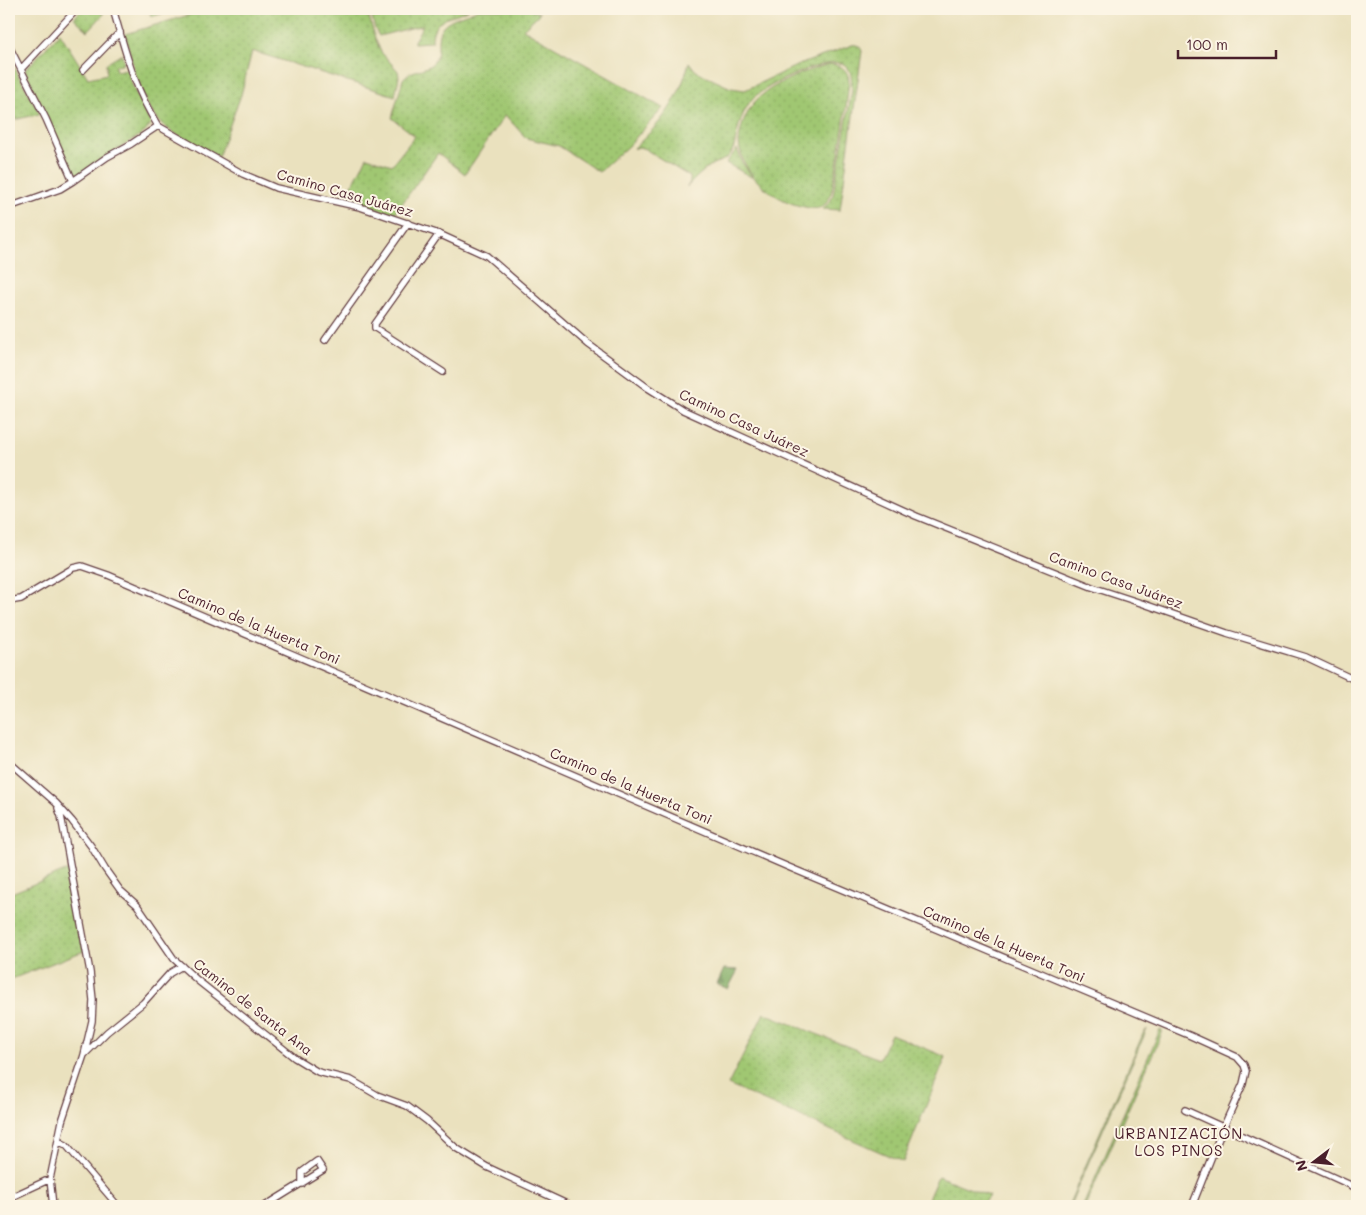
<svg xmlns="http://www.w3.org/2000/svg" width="1366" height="1215" viewBox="0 0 1366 1215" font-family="Mali,sans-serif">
	<defs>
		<pattern id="grass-dots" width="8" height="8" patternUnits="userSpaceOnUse" patternTransform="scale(1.25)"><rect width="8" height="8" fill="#a0c772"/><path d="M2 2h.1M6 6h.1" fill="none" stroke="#8baa63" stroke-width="1.8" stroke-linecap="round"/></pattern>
		<pattern id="forest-firs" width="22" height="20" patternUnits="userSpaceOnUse" patternTransform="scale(1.25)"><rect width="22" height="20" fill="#80ac64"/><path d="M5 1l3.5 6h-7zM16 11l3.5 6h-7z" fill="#6b8b53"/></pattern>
	</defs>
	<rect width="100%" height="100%" fill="#fcf5e5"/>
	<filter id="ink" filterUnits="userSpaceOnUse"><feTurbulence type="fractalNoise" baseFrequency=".02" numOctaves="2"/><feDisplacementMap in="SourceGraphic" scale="10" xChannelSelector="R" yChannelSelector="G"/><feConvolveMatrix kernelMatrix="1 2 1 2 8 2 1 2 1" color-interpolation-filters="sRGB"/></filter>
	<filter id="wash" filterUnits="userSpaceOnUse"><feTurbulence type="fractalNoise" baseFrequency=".0096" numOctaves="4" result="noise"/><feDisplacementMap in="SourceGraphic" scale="20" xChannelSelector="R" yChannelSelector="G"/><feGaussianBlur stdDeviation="1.12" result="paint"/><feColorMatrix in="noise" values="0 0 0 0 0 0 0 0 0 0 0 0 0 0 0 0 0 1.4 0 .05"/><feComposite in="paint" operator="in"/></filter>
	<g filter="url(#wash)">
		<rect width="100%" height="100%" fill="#eae1be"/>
		<path fill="url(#grass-dots)" stroke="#75734e" d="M 82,9 L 99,9 L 104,14 L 88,31 L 74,18 Z
			M 149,9 L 177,9 L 151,17 Z
			M 209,9 L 367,9 L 375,38 L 381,52 L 398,71 L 399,77 L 395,96 L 252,51 L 241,95 L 218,157 C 203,148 172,134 161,123 C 138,100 133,64 125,34 Z
			M 370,9 L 469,9 C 451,18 431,18 432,42 L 414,43 L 414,41 L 423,25 L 379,36 L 375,29 Z
			M 478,9 L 527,9 L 540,13 L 523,29 L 663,108 L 628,146 L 599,172 L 559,146 L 526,138 L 505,115 L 465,174 L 438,153 L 394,215 L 349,200 L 347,195 L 367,157 L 392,165 L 415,136 L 392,118 L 403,79 C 410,69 425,71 433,63 C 443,52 433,37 443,26 C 451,17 467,15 478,9 Z
			M 60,33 L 88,78 L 107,74 L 106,64 L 122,54 L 124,63 L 115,66 L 116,71 L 127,69 L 133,87 L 151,124 L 145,132 L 79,174 L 74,174 L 70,169 L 25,70 Z
			M 852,45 C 857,44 860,46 862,51 L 840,210 L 822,209 L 830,202 L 833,195 L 852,90 C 851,81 853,71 845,65 C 831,54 764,86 752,99 C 745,108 740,120 738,130 C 735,140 735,151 727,158 C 723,161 717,162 713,164 C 703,170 695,179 687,187 L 690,182 L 690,177 L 645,149 L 639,147 L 633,149 C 662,122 679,101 689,62 L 695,70 L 701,74 L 731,88 L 745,90 L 796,66 Z
			M 9,58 L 40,114 L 9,121 Z
			M 830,64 C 841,65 848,69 849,81 C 846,112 841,144 835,175 C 833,183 832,196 826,203 C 821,210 812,209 805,207 C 776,202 740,175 739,142 C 739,131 745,116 751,107 C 764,86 807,70 830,64 Z
			M 737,149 L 742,162 L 753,178 L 726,163 Z
			M 68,870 L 76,918 L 84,951 L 9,980 L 9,894 Z
			M 764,1013 L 879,1059 L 891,1034 L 946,1057 L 903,1162 L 728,1085 Z
			M 1147,1029 L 1070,1205 L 1068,1206 L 1143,1034 Z
			M 1160,1030 L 1162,1031 L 1162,1033 L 1085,1206 L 1083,1206 Z
			M 938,1176 L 989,1196 L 981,1206 L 925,1206 Z"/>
		<path fill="url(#forest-firs)" stroke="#656648" d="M 724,969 L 738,970 L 728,989 L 717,984 Z"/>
	</g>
	<g filter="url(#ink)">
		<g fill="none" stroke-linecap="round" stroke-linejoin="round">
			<defs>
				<path id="street" d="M 113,9 C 126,53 133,86 158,126
					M 9,11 L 11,9
					M 9,46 L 46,119 L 73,181 L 107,157 L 131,144 L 158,126 L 243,174 L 276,188 L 360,207 L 439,234 L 487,256 L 588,344 L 648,388 L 683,410 L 916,516 L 1092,587 L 1144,604 L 1227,633 L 1306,657 L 1357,681
					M 21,69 L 77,9
					M 83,70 L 120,32
					M 9,207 L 60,189 L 73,181
					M 439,234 L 375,324 L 375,328 L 443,372
					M 325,340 L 408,223
					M 9,601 L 21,599 L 73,568 L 82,566 L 108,575 L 786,866 L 1191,1036 L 1237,1057 L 1244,1065 L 1246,1071 L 1243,1084 L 1223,1128 L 1192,1206
					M 9,762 L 56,803 L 72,821 L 91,846 L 105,869 L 120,890 L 137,905 L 174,959 L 197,980 L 295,1058 L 318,1072 L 351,1080 L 377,1095 L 407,1106 L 427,1121 L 456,1148 L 487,1167 L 571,1206
					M 84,1055 L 107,1032 L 143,1003 L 170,973 L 182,966
					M 1185,1110 L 1357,1188
					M 58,1141 L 66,1145 L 118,1206
					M 50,1179 L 53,1206
					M 9,1198 L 50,1179 L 62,1121 L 84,1055 L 92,1021 L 93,1000 L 90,972 L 61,816 L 58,808
					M 265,1206 L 323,1170 L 317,1161 L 302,1172 L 302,1184"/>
			</defs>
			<use href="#street" stroke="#623c41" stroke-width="8"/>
			<use href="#street" stroke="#fff" stroke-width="5.5"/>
		</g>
	</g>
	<g text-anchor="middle" stroke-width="4" stroke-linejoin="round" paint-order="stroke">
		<g font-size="14" fill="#4a1f2b" stroke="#fcf5e5">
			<text transform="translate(345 193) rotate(16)" y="5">Camino Casa Juárez</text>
			<text transform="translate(744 423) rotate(25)" y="5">Camino Casa Juárez</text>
			<text transform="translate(1116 580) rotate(20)" y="5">Camino Casa Juárez</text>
			<text transform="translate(259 626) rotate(23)" y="5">Camino de la Huerta Toni</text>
			<text transform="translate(631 786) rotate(23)" y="5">Camino de la Huerta Toni</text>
			<text transform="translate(1004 944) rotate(23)" y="5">Camino de la Huerta Toni</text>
			<text transform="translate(253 1007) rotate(38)" y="5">Camino de Santa Ana</text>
		</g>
		<g font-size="15" letter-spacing="1" fill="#4a1f2b" stroke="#fcf5e5">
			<text x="1179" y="1139">URBANIZACIÓN<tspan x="1179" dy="17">LOS PINOS</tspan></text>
		</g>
	</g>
	<rect width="1366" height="1215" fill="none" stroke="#fcf5e5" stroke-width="30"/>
	<g transform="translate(1314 1162) rotate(254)" stroke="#fcf5e5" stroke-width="4" paint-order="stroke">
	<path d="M0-4L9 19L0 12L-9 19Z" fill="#4a1f2b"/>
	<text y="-8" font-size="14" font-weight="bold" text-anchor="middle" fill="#4a1f2b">N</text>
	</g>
	<path d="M1178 50v8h98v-8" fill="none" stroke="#4a1f2b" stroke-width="2.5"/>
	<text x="1186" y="50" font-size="15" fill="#4a1f2b" stroke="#fcf5e5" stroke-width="4" paint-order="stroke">100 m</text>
</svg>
